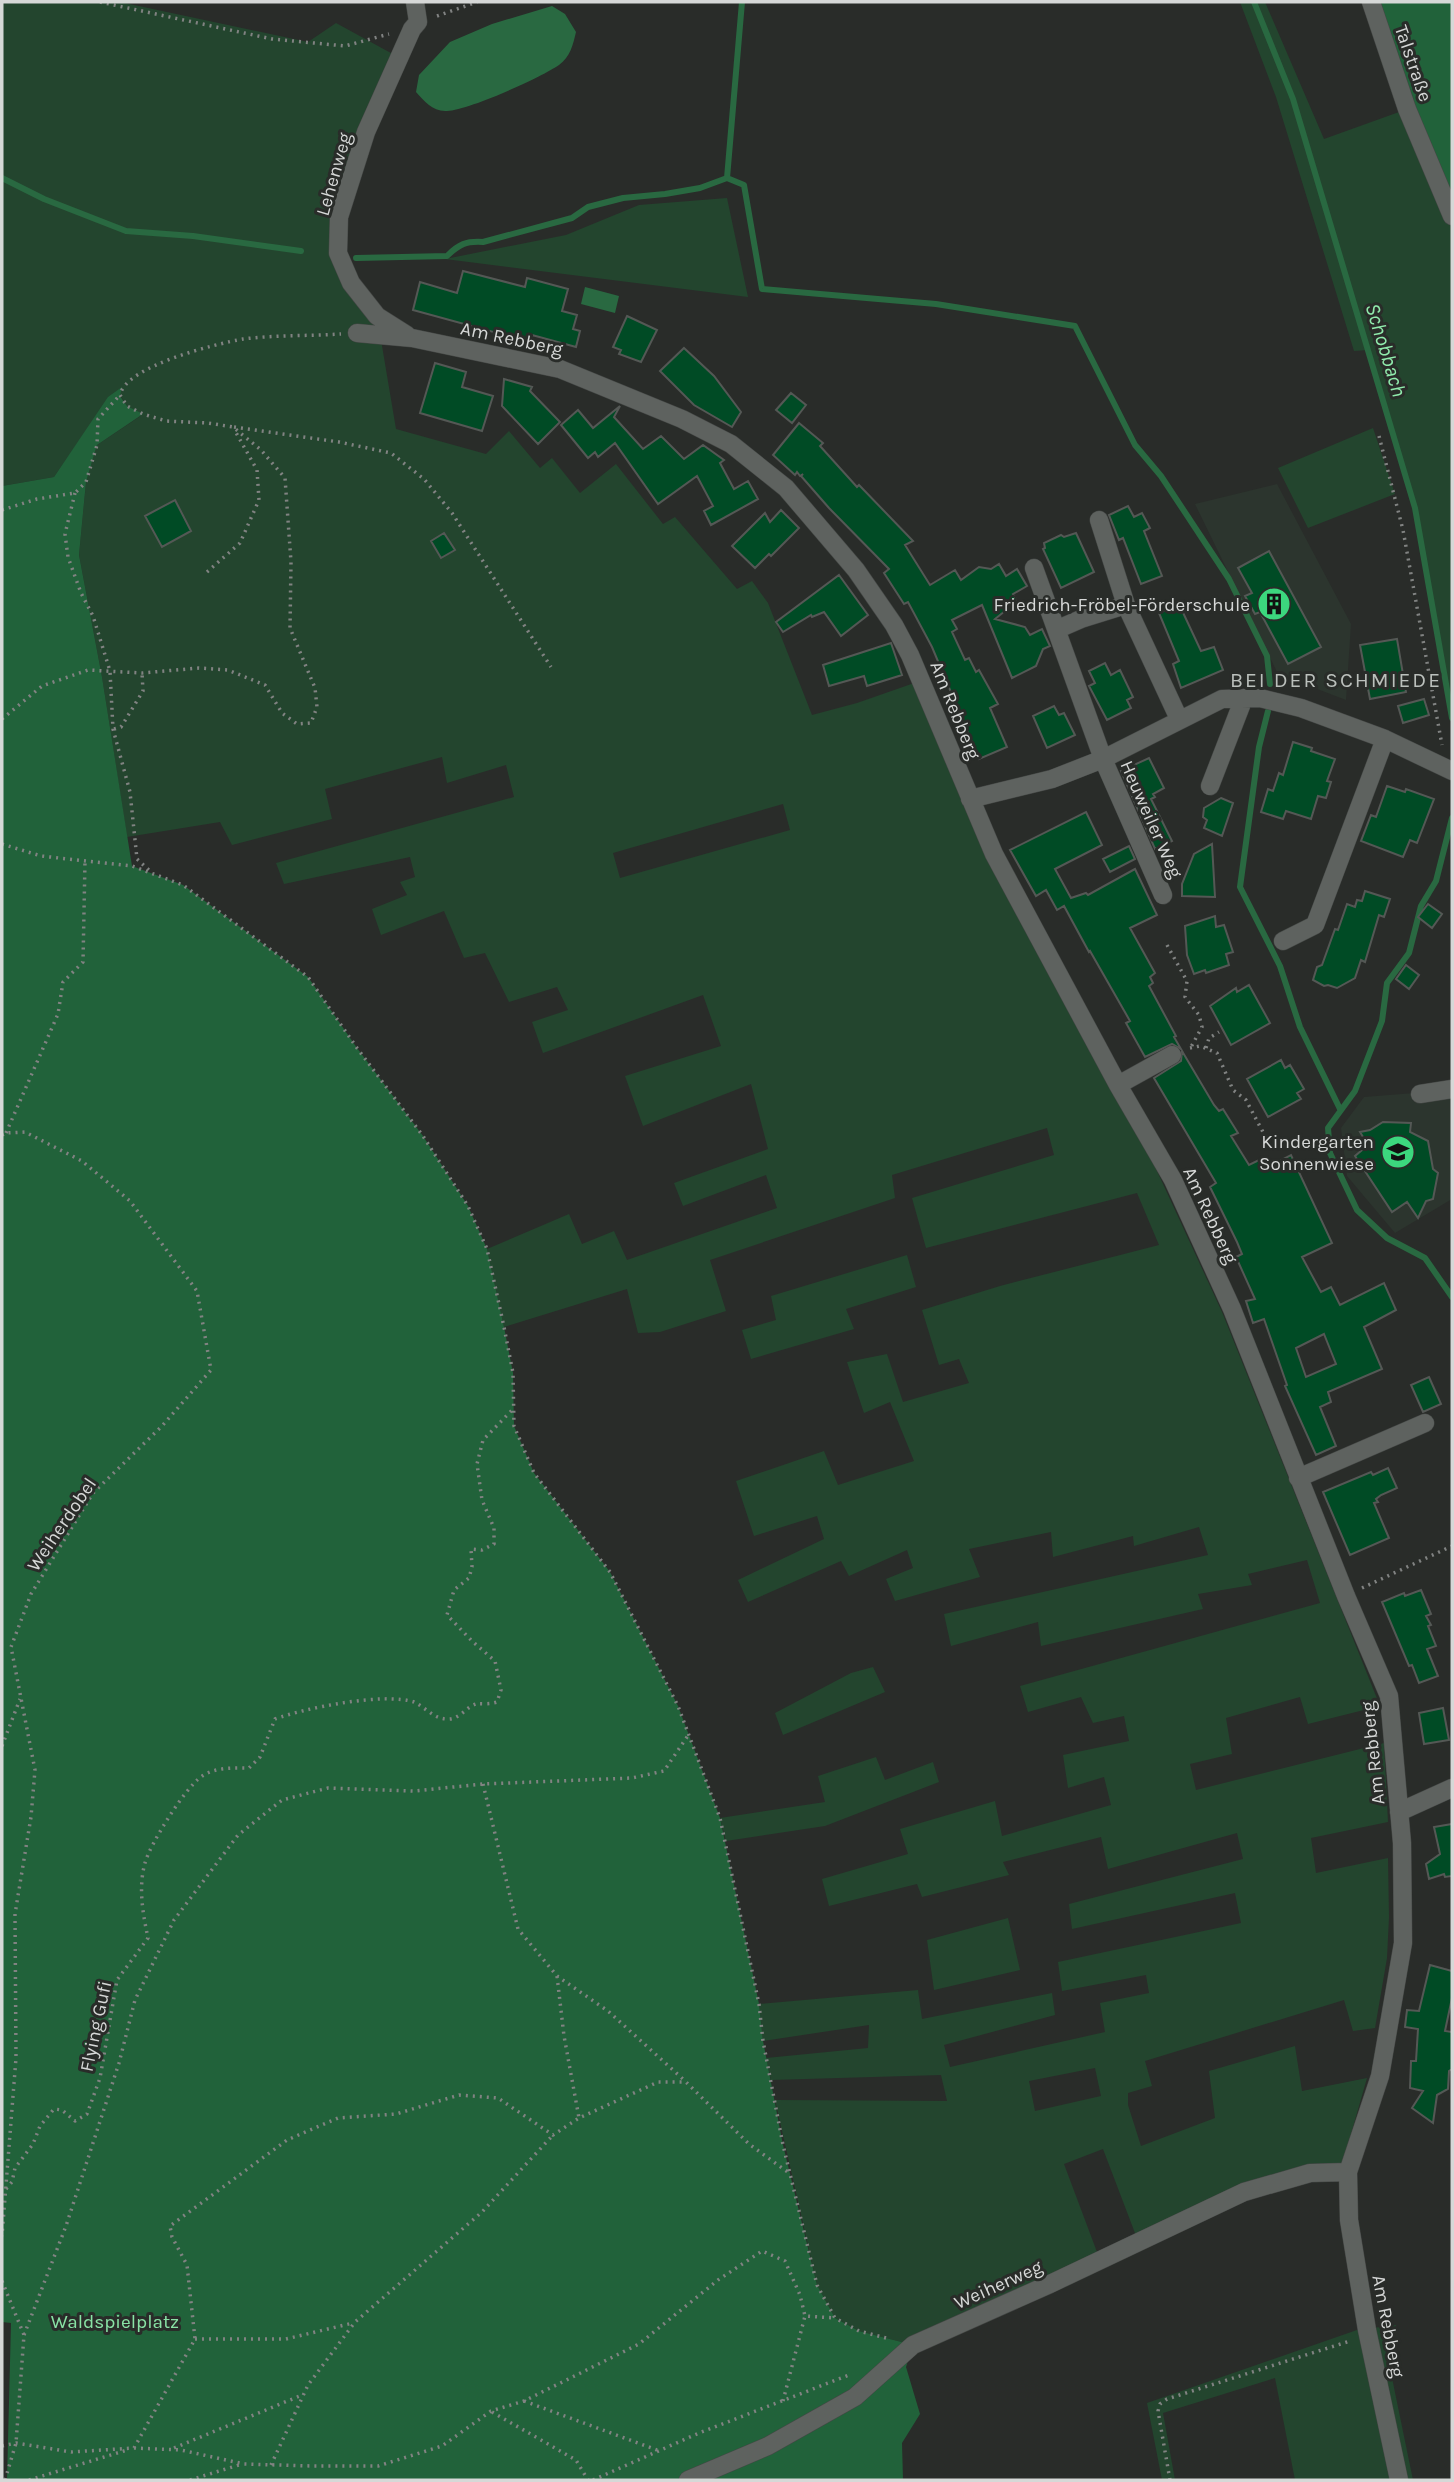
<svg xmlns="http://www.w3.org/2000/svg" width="1454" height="2482" viewBox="0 0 1454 2482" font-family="Karla,sans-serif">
	<rect width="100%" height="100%" fill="#292c29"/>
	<path fill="#2c352e" d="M 1277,484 L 1351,624 L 1346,700 L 1278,674 L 1195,504 Z
		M 1452,1090 L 1452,1199 L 1395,1233 L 1347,1176 L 1341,1128 L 1364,1097 Z"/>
	<path fill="#23452e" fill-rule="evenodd" d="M 2,2 L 120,2 L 308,42 L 336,23 L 400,58 L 366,132 L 338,253 L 377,316 L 396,429 L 486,454 L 509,431 L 540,468 L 552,458 L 580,493 L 616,464 L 663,524 L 675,517 L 737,589 L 752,581 L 768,603 L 812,715 L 857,703 L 920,681 L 993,857 L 1104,1056 L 1222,1312 L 1380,1706 L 1308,1724 L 1300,1697 L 1226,1718 L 1232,1754 L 1190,1764 L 1196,1790 L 1384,1743 L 1388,1822 L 1311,1838 L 1316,1873 L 1388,1858 L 1389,1917 L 1387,1958 L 1375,2028 L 1353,2031 L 1344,2000 L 1145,2061 L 1152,2086 L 1128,2093 L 1128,2105 L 1141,2146 L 1215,2118 L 1209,2071 L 1295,2046 L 1302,2091 L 1367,2078 L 1349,2141 L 1348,2172 L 1310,2173 L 1138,2241 L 1103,2149 L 1064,2164 L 1100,2260 L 913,2345 L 859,2331 L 835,2318 L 817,2285 L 775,2100 L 947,2101 L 941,2075 L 771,2080 L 766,2058 L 868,2048 L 869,2025 L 763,2041 L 759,2004 L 918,1990 L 922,2019 L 1052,1993 L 1055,2015 L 944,2045 L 950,2067 L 1105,2032 L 1100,2003 L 1149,1993 L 1146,1975 L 1062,1991 L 1058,1962 L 1241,1923 L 1235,1893 L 1072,1929 L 1069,1904 L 1243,1859 L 1237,1833 L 1108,1869 L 1101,1837 L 1003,1862 L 1009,1875 L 922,1897 L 917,1884 L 829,1906 L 822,1879 L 908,1854 L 900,1829 L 995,1801 L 1002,1836 L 1111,1805 L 1104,1777 L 1068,1788 L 1063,1755 L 1129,1741 L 1124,1716 L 1093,1723 L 1081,1697 L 1028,1712 L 1020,1686 L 1320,1603 L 1307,1560 L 1248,1574 L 1252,1585 L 1198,1594 L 1203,1609 L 1041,1646 L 1038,1622 L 951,1646 L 944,1614 L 1208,1555 L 1199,1527 L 1134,1546 L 1133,1536 L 1053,1557 L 1051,1532 L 969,1549 L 980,1577 L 895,1601 L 886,1579 L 913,1568 L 907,1550 L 849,1576 L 841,1561 L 748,1602 L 738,1580 L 824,1539 L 817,1516 L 754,1536 L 736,1481 L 824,1451 L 838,1485 L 914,1461 L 890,1402 L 864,1413 L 847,1362 L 887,1354 L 903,1402 L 969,1383 L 959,1359 L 939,1365 L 922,1310 L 1000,1286 L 1159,1245 L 1137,1193 L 926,1248 L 912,1198 L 1054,1155 L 1047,1128 L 892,1175 L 895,1198 L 710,1260 L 726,1311 L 660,1332 L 638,1333 L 627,1289 L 504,1327 L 487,1249 L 569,1214 L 582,1244 L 614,1231 L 627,1260 L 777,1208 L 766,1175 L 683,1206 L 674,1183 L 768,1149 L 751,1084 L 643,1126 L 625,1076 L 721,1046 L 703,995 L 543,1053 L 532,1022 L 568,1010 L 557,987 L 509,1002 L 485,953 L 464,958 L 444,911 L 381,935 L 372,909 L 407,895 L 400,882 L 415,877 L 410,857 L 284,884 L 276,863 L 514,797 L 506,765 L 447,783 L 442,757 L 325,789 L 332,819 L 232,845 L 220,822 L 127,837 L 102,677 L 79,555 L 86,482 L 97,445 L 142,415 L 127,406 L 120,395 L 121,388 L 81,438 L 54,477 L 2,486 ZM 783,804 L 790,830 L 620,878 L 613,853 ZM 1095,2068 L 1101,2096 L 1035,2111 L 1029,2081 Z
		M 1240,2 L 1265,2 L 1324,139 L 1413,107 L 1452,194 L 1452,718 L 1415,508 L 1368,350 L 1354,351 L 1276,97 Z
		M 727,198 L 748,297 L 445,259 L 566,235 L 639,205 Z
		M 1373,428 L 1395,494 L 1308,528 L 1278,468 Z
		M 907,1255 L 916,1287 L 846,1309 L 854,1329 L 751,1359 L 742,1330 L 776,1320 L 771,1296 Z
		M 873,1667 L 885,1692 L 783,1735 L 775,1713 L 851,1673 Z
		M 876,1757 L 885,1780 L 933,1762 L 939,1782 L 825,1826 L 726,1841 L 720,1818 L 825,1802 L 818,1776 Z
		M 1008,1918 L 1020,1970 L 934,1990 L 927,1940 Z
		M 1396,2325 L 1391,2373 L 1413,2480 L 1295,2480 L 1275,2378 L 1163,2413 L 1175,2480 L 1162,2480 L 1147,2403 L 1357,2330 Z"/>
	<path fill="#21623a" d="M 1376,2 L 1452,2 L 1452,194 L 1413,107 Z
		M 122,387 L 120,396 L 127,406 L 143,414 L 97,445 L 86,482 L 79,555 L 102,677 L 132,866 L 183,885 L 308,977 L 357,1048 L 423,1136 L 468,1206 L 487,1249 L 504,1327 L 513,1373 L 514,1426 L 534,1473 L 610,1572 L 678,1706 L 720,1818 L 759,2004 L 763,2041 L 783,2145 L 817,2285 L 835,2318 L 859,2331 L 913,2345 L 906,2367 L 920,2414 L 902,2443 L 903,2480 L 7,2480 L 11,2323 L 2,2322 L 2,486 L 54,477 L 108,397 Z"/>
	<path fill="#296941" d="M 552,6 L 565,14 L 576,32 C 573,45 570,57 559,65 C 540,78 469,110 447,111 C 433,112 424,101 416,92 L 419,75 L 450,42 L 492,24 Z
		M 585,287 L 619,296 L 615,313 L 581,304 Z"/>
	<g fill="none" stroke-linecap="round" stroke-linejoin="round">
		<path stroke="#296941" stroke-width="6" d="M 742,2 L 727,178 L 744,185 L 762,289 L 936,304 L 1075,326 L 1135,445 L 1161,476 L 1229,579 L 1267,656 L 1270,684
			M 1254,2 L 1293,99 L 1415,508 L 1452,718
			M 2,178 L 44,199 L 126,231 L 193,236 L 301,251
			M 356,258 L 447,256 C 459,244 466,241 483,242 L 572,218 L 588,207 L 623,198 L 665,194 L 700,188 L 727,178
			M 1268,711 L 1259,747 L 1240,887 L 1280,966 L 1300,1027 L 1340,1109
			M 1452,818 L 1436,881 L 1421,906 L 1409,953 L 1387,983 L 1382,1021 L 1355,1091 L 1328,1128 L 1330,1153 L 1357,1210 L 1387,1238 L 1425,1258 L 1452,1297"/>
	</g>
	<path fill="#004b25" stroke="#545855" stroke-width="2" fill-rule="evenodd" d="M 463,271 L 525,287 L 527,278 L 568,289 L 562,311 L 577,315 L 573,329 L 580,331 L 576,347 L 532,335 L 530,342 L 413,310 L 420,282 L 457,293 Z
		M 627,316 L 657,330 L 641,362 L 619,354 L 621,350 L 613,347 Z
		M 684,348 L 714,376 L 741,412 L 732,427 L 694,405 L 660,371 Z
		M 435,363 L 466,372 L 462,387 L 493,396 L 482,431 L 420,413 Z
		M 504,379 L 532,387 L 530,391 L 560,422 L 538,444 L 502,406 Z
		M 791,393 L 806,405 L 792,423 L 776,410 Z
		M 620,406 L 614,417 L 643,449 L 661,436 L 684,459 L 703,445 L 724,460 L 720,463 L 734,489 L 748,481 L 758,499 L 711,525 L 704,511 L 713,506 L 697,476 L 658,504 L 615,443 L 598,457 L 595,452 L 588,458 L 561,425 L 578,410 L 593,428 Z
		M 799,423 L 823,443 L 820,446 L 857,487 L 859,485 L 913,541 L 905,545 L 930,585 L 955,570 L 961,580 L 979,567 L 991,569 L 999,564 L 1006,576 L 1017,569 L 1027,586 L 1013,594 L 1016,599 L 1015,603 L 995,619 L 1025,627 L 1030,635 L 1042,629 L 1050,646 L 1043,649 L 1036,666 L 1012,678 L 982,605 L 952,620 L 957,629 L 952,632 L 965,660 L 969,658 L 976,672 L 979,670 L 998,704 L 990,708 L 1007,747 L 979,759 L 932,647 L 908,602 L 904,604 L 884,573 L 889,569 L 829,508 L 801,476 L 803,474 L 800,476 L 797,472 L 795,475 L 773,455 Z
		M 175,500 L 191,531 L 162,547 L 145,516 Z
		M 1128,506 L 1134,517 L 1142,513 L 1150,528 L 1144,531 L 1162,576 L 1141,584 L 1123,538 L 1119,540 L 1109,515 Z
		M 781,510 L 799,528 L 771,556 L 769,554 L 755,568 L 732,546 L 765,513 L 770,522 Z
		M 444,533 L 455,550 L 441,558 L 431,541 Z
		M 1076,533 L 1094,572 L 1061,588 L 1043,549 L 1045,548 L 1044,543 L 1061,535 L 1064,537 Z
		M 1269,551 L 1321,647 L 1288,664 L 1260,612 L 1255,614 L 1245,596 L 1252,593 L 1238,568 Z
		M 839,575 L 868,615 L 841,636 L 824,612 L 812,617 L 811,615 L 783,632 L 776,622 Z
		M 1179,604 L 1201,651 L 1214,647 L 1223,670 L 1181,688 L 1173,664 L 1179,661 L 1159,613 Z
		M 1397,639 L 1406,692 L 1370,699 L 1360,645 Z
		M 891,643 L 902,675 L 867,686 L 864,676 L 829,686 L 823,665 Z
		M 1105,663 L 1111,675 L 1120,670 L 1133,697 L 1127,700 L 1131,708 L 1107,720 L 1089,686 L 1095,683 L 1089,671 Z
		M 1424,699 L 1429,715 L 1403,723 L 1398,706 Z
		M 1054,706 L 1059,715 L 1064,713 L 1075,735 L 1047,748 L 1033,716 Z
		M 1293,742 L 1312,748 L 1311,751 L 1335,759 L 1327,781 L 1331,782 L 1326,798 L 1318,796 L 1311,819 L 1286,811 L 1283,819 L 1261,812 L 1268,789 L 1273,791 L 1279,773 L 1283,775 Z
		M 1149,758 L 1164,788 L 1153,794 L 1155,797 L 1151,799 L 1172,841 L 1155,849 L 1121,771 Z
		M 1387,786 L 1405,792 L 1406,789 L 1434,799 L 1417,843 L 1410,840 L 1403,857 L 1361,841 L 1371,815 L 1376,817 Z
		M 1221,798 L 1233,803 L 1222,836 L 1204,828 L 1207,820 L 1203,817 L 1204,808 Z
		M 1086,812 L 1102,845 L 1055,869 L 1071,898 L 1086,893 L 1088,895 L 1135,869 L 1157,915 L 1130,928 L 1155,973 L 1150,977 L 1153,983 L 1149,986 L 1176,1036 L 1174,1037 L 1181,1049 L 1172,1044 L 1145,1057 L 1126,1023 L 1130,1021 L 1090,951 L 1089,952 L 1064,906 L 1057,910 L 1046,890 L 1036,896 L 1010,850 Z
		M 1212,844 L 1215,897 L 1182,896 L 1182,884 L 1194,854 Z
		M 1129,846 L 1135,859 L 1110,872 L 1103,859 Z
		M 1365,891 L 1390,899 L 1384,917 L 1379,915 L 1365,962 L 1361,960 L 1355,978 L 1337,988 L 1328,985 L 1324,986 L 1313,980 L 1317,967 L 1322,965 L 1335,929 L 1338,930 L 1347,904 L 1355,907 L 1357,900 L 1362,901 Z
		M 1428,904 L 1442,914 L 1432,928 L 1418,917 Z
		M 1215,916 L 1216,927 L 1224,925 L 1233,952 L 1226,954 L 1229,965 L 1206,973 L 1205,970 L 1194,974 L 1187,955 L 1185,926 Z
		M 1406,965 L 1419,975 L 1409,989 L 1396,979 Z
		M 1249,985 L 1270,1023 L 1231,1045 L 1210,1006 L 1236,988 L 1237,992 Z
		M 1182,1051 L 1214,1105 L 1219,1111 L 1223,1109 L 1238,1133 L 1231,1136 L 1249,1165 L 1259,1160 L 1264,1169 L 1291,1155 L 1332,1243 L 1302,1257 L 1321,1292 L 1331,1287 L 1340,1305 L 1384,1283 L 1396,1310 L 1364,1327 L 1382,1369 L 1328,1392 L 1331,1402 L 1320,1407 L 1336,1446 L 1316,1455 L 1285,1386 L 1287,1385 L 1264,1319 L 1253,1323 L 1246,1301 L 1255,1299 L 1236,1257 L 1242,1254 L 1237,1242 L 1210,1187 L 1216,1183 L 1154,1078 L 1181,1061 ZM 1324,1334 L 1336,1364 L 1306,1377 L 1296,1348 Z
		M 1281,1060 L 1285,1068 L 1290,1065 L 1304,1089 L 1297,1093 L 1301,1099 L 1268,1117 L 1247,1079 Z
		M 1383,1122 L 1411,1123 L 1410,1132 L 1428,1141 L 1433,1169 L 1438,1173 L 1433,1199 L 1426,1201 L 1418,1218 L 1407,1202 L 1392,1212 L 1355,1156 L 1368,1145 L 1360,1132 L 1370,1130 Z
		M 1429,1377 L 1441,1404 L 1423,1412 L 1411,1385 Z
		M 1388,1468 L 1397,1488 L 1381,1495 L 1376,1499 L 1378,1502 L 1374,1503 L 1389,1538 L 1350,1555 L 1323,1492 L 1371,1472 L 1373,1475 Z
		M 1421,1590 L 1431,1614 L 1426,1616 L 1431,1625 L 1428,1626 L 1436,1646 L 1427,1649 L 1438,1676 L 1419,1683 L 1412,1665 L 1409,1666 L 1382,1602 L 1404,1593 L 1405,1596 Z
		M 1443,1708 L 1449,1740 L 1424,1744 L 1419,1713 Z
		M 1452,1824 L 1452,1876 L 1445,1877 L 1444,1874 L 1429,1879 L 1426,1864 L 1440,1854 L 1434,1827 Z
		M 1430,1965 L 1452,1971 L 1452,1998 L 1445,2031 L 1452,2032 L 1452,2069 L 1449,2071 L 1448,2089 L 1437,2095 L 1433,2123 L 1412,2108 L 1423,2091 L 1410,2088 L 1411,2061 L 1416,2061 L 1418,2029 L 1405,2027 L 1407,2010 L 1419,2011 Z"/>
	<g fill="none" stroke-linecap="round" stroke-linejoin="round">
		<defs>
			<path id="minor" d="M 1371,2 L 1407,109 L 1452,216
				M 357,333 L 412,338 L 560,369 L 682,419 L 731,444 L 786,488 L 856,570 L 894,625 L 910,655 L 994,854 L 1118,1085 L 1173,1180 L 1232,1309 L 1346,1596 L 1389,1696 L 1402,1843 L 1403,1943 L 1380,2076 L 1348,2172 L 1349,2220 L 1367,2330 L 1399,2480
				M 407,335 L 377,316 L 351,283 L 338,253 L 339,217 L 366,132 L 412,29 L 418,22 L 415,2
				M 1099,520 L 1126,605 L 1179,719
				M 1034,568 L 1103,759 L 1163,895
				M 1058,629 L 1081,619 L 1126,605
				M 1210,786 L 1244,698
				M 970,799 L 1052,779 L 1103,759 L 1222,699 L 1260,698 L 1301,708 L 1385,739 L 1452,771
				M 1283,941 L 1315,925 L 1385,739
				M 1118,1085 L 1172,1055
				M 1420,1094 L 1452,1089
				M 1298,1478 L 1425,1423
				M 1399,1812 L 1452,1788
				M 688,2480 L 768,2446 L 855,2397 L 913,2345 L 1050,2284 L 1244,2192 L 1310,2173 L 1348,2172"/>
		</defs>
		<use href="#minor" stroke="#444745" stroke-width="19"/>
		<path stroke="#818382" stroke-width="3.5" stroke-dasharray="2 5" stroke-linecap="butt" d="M 100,2 L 272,39 L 345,46 L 389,34
			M 437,16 L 477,2
			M 234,427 L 339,442 L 391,453 L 424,479 L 452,513 L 551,667
			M 1379,436 L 1403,530 L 1442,745
			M 75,493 L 65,534 L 68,557 L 81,593 L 93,616 L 110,671 L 113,729 L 130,792 L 137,859 L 151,872
			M 2,510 L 37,499 L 75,493 L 86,482 L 97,445 L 98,419 L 119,396
			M 207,572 L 240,543 L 259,500 L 257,470 L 234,429
			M 2,719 L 42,686 L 88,670 L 142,673 L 199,668 L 228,670 L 265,685 L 282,713 L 297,724 L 311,723 L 317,707 L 315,688 L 290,628 L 291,562 L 285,478 L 261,450 L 233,427 L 208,423 L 166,421 L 143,414 L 127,406 L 120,395 C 126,366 215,344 243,339 C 275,335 309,336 341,334
			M 114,729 L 121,727 L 143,691 L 142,673
			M 2,844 L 41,856 L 132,866 L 183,885 L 308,977 L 357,1048 L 423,1136 L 468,1206 L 487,1249 L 504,1327 L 513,1373 L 514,1426 L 534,1473 L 610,1572 L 678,1706 L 720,1818 L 759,2004 L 763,2041 L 783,2145 L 817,2285 L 835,2318 L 859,2331 L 890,2339
			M 1167,945 L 1187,981 L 1185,997 L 1199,1015 L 1202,1027 L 1191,1047
			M 1190,1048 L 1200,1046 L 1217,1053 L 1233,1090 L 1246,1100 L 1264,1134
			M 1206,1048 L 1209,1038 L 1219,1032
			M 6,1133 L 58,1014 L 63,982 L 83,962 L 85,861
			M 2,1135 L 6,1133 L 25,1132 L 82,1161 L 130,1201 L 197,1291 L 211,1370 L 162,1426 L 93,1493 L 31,1594 L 11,1647 L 35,1770 L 31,1817 L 15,1914 L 16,2058 L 2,2236
			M 1362,1588 L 1452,1546
			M 2,1746 L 20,1699
			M 483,1784 L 518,1929 L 557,1976 L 608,2011 L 684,2080
			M 557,1976 L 564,2036 L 579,2118
			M 6,2189 L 12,2182 L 15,2168 L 33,2144 L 40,2126 L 54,2109 L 62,2110 L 75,2121 L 87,2114 L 100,2078 L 117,1980 L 148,1938 C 143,1914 138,1888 145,1863 C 150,1844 185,1788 201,1777 C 214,1767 233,1768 249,1768 L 260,1757 L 275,1719 C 305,1708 384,1692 414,1702 C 425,1707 434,1719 447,1719 C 459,1720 466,1707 476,1704 C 481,1703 488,1705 497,1702 L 501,1690 L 495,1661 L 472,1641 L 447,1615 L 454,1590 L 469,1578 L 472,1567 L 471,1549 L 482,1550 L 494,1544 L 494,1528 L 482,1500 L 477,1464 L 483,1440 L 514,1408
			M 2,2281 L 24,2335 L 16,2443 L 5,2480
			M 24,2335 L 66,2226 L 119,2063 L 135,2000 L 174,1920 L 238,1835 L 282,1800 L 328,1788 L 414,1791 L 483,1784 L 632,1778 L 664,1771 L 689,1734
			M 195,2339 L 286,2339 L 353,2323
			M 524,2401 L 657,2450
			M 783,2401 L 805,2316
			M 492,2412 L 576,2460 L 588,2480
			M 2,2446 L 16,2443 L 71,2452 L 134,2448 L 195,2339 L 187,2265 L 172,2237 L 170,2226 L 287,2140 L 338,2118 L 396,2114 L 459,2095 L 498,2098 L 553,2135 L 579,2118 L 658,2082 L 686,2082 L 749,2144 L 789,2173
			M 134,2448 L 181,2450 L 244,2464 L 312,2466 L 378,2466 L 442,2446 L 491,2411 L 524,2401 L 639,2344 L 718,2280 L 762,2251 L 785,2261 L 800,2295 L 805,2316 L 835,2318
			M 174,2448 L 302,2395
			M 271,2465 L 308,2385 L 355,2322 L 482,2212 L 553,2135
			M 29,2480 L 127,2450
			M 190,2480 L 242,2464
			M 593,2480 L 699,2433 L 849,2375
			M 1170,2480 L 1158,2411 L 1160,2404 L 1167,2399 L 1350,2341"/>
		<use href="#minor" stroke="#5e625f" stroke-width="18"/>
	</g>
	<defs>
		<symbol id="building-disc" viewBox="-11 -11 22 22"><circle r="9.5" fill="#3cd77e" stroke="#292c29"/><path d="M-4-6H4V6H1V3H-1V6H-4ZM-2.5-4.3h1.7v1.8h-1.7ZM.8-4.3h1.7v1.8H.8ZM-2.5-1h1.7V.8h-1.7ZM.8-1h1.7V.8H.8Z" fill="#111"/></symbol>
		<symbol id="school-disc" viewBox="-11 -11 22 22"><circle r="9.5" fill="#3cd77e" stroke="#292c29"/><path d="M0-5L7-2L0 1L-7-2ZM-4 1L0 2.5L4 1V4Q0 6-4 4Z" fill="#111"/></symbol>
	</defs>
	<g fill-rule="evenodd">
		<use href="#building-disc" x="1255" y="585" width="38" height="38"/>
		<use href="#school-disc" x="1379" y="1133" width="38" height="38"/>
	</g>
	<g text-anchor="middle" stroke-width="6" stroke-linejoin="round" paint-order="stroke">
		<g font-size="19" fill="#d6d8d7" stroke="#292c29">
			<text transform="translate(1414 63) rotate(71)" y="7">Talstraße</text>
			<text transform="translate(333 174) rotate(-74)" y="7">Lehenweg</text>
			<text transform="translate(512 338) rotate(12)" y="7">Am Rebberg</text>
			<text transform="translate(956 710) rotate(68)" y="7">Am Rebberg</text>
			<text transform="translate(1152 819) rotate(66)" y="7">Heuweiler Weg</text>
			<text transform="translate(1211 1215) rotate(65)" y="7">Am Rebberg</text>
			<text transform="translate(61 1524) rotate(-56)" y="7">Weiherdobel</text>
			<text transform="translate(1372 1753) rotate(-96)" y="7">Am Rebberg</text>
			<text transform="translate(95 2026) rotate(-78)" y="7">Flying Gufi</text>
			<text transform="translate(998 2284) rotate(-24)" y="7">Weiherweg</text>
			<text transform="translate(1389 2326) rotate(79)" y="7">Am Rebberg</text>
		</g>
		<g font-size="19" fill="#d6d8d7" stroke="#292c29" text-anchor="end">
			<text x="1250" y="611">Friedrich-Fröbel-Förderschule</text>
			<text x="1374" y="1148">Kindergarten<tspan x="1374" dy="22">Sonnenwiese</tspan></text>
		</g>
		<g font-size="19" fill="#89e3a5" stroke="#292c29">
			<text x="115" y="2328">Waldspielplatz</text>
		</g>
		<g font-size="21" font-style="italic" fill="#90ebac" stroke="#292c29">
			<text transform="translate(1386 350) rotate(73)" y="7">Schobbach</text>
		</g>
		<g font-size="21" letter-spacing="2" fill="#bbc0bc" stroke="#292c29">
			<text x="1336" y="687">BEI DER SCHMIEDE</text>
		</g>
	</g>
	<rect width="1454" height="2482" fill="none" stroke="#d6d8d7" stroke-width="7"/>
</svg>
